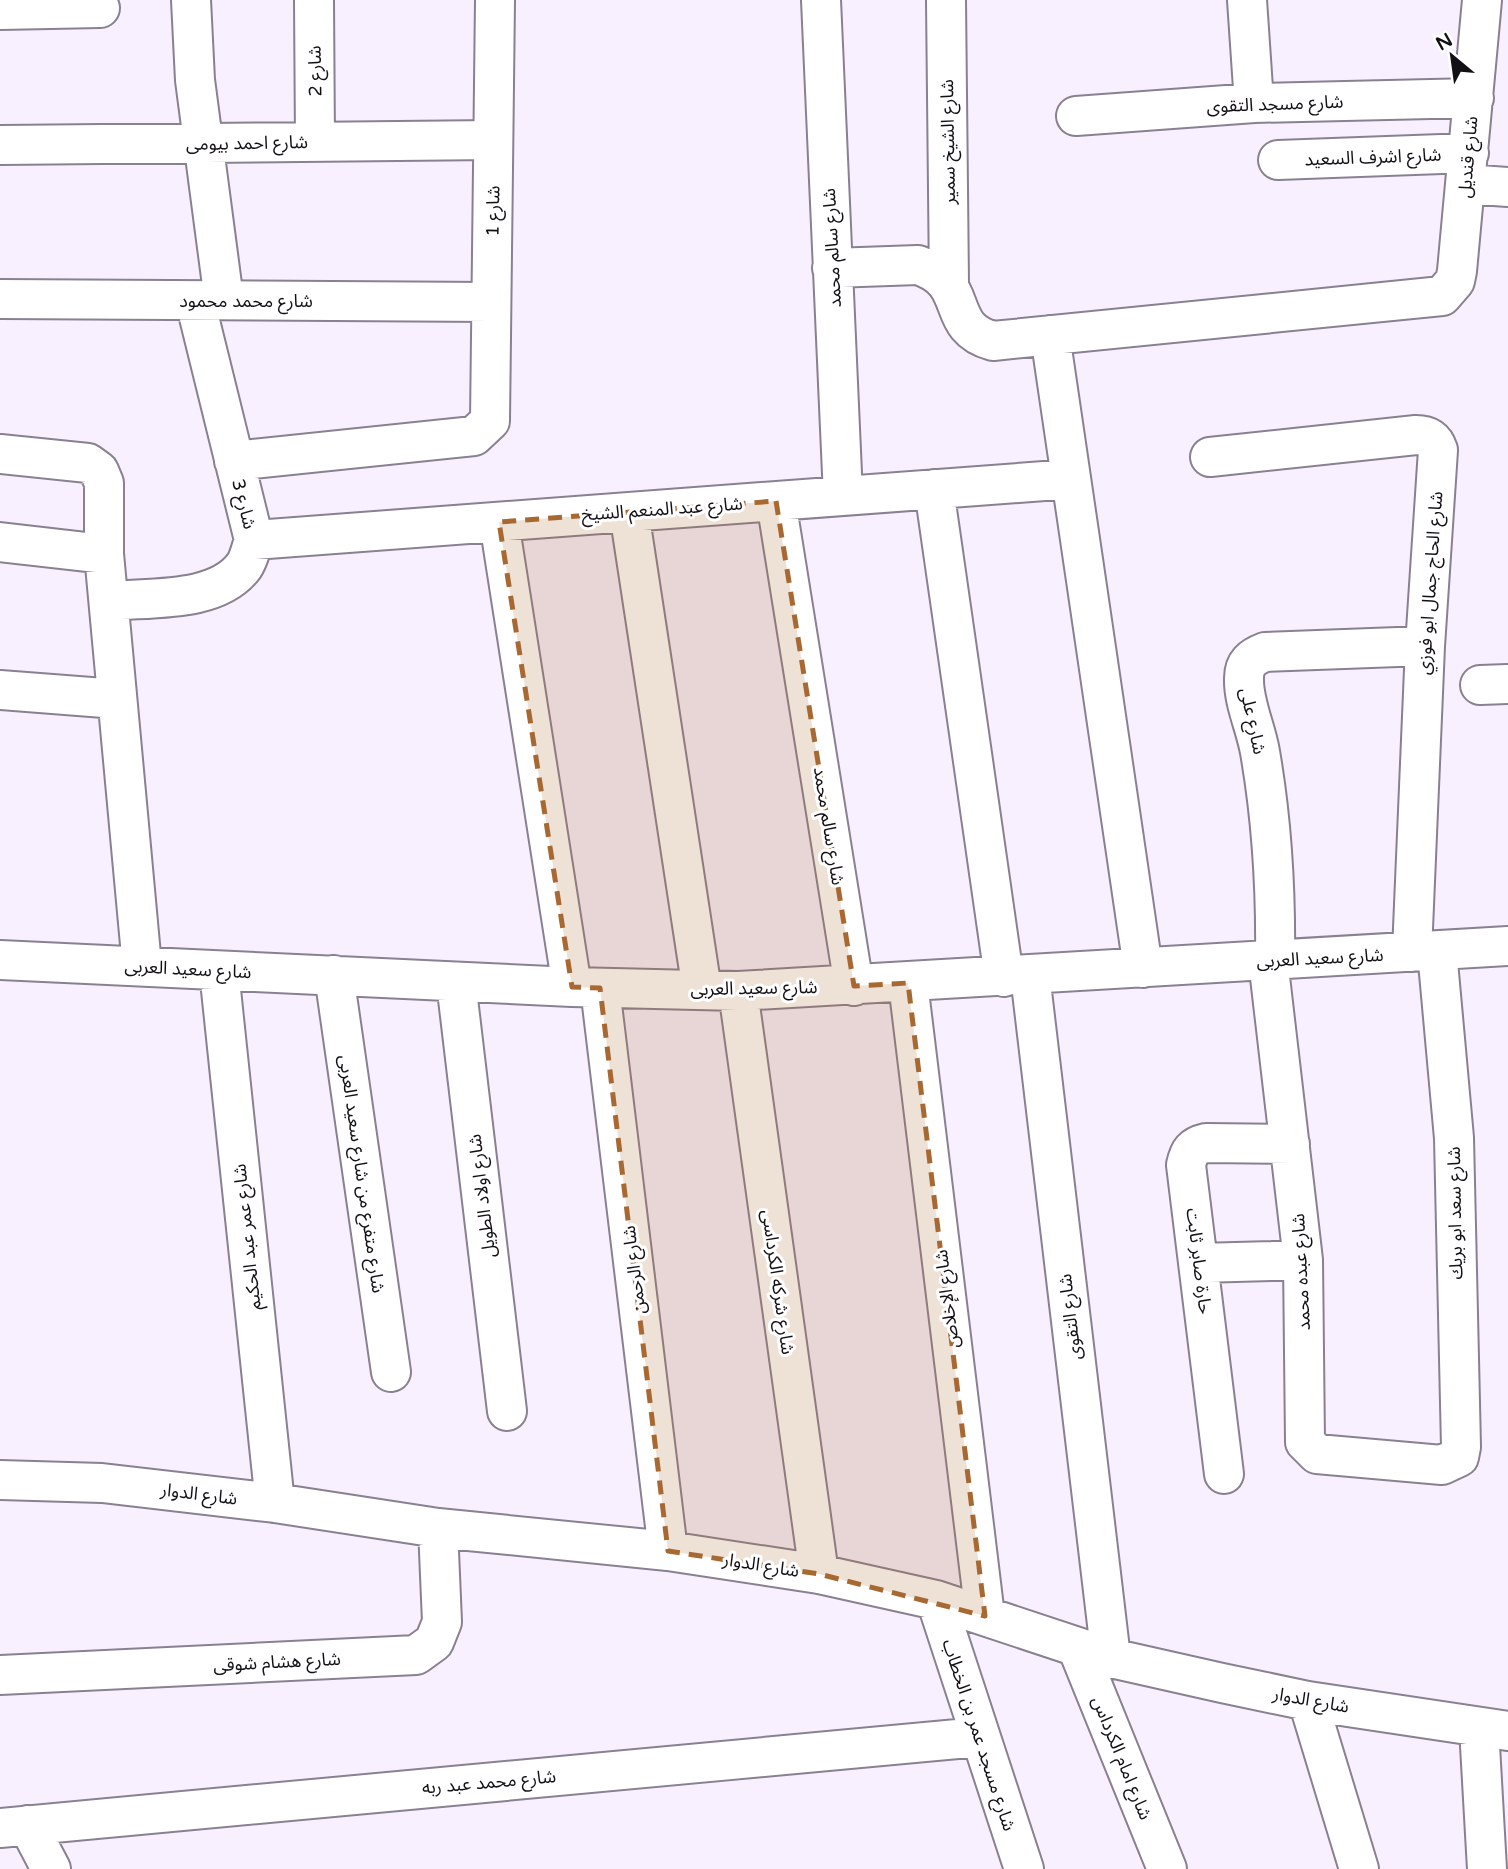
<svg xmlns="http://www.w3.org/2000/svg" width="1508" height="1869" viewBox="0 0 1508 1869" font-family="'Varela Round','Noto Sans Arabic',sans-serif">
	<rect width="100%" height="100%" fill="#f8f0ff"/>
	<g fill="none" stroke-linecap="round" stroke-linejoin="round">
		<defs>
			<path id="minor" d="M 191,0 L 195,80 L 224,300
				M 314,0 L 315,142
				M 821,0 L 843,496
				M 946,0 L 949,284
				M 1247,0 L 1254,103
				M 0,10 L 100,8
				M 1076,116 L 1254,103 L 1474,98
				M 0,145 L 493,140
				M 1278,160 L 1469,153
				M 1466,184 L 1508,187
				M 832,268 L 918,265 C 973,283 942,327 993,341 L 1442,296 L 1455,281 L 1457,271 L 1482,0
				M 0,299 L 491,302
				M 1050,335 L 1143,968
				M 0,454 L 88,463 L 99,471 L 104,483 L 104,554 L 142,966
				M 1210,457 L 1416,435 C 1428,435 1434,438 1438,450 L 1425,646 L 1412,952
				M 234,461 L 474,436 L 490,421 L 495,0
				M 934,489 L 1004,977
				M 776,501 L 854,986
				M 629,512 L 702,990
				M 499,522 L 572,987
				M 254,540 L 1071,479
				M 0,542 L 104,554
				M 110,601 C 151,597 217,603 244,566 C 249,559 251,548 254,540 L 195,301
				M 1480,685 L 1508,684
				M 0,690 L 117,699
				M 0,960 L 572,987 L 738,991 L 1508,946
				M 1268,960 L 1303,1260 L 1305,1442 L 1317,1454 L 1442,1465 L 1459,1457 L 1461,1447 L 1454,1138 L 1437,951
				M 1275,960 C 1276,890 1272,821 1260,752 C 1256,728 1243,702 1244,678 C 1244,663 1252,657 1265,652 L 1425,646
				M 219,971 L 275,1503
				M 334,975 L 391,1372
				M 1030,975 L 1111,1658
				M 456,982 L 507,1411
				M 908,983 L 985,1616
				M 600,988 L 668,1551
				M 738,991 L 819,1574
				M 1199,1263 L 1303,1260
				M 1224,1474 L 1186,1165 C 1189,1151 1193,1146 1206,1143 L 1290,1144
				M 0,1480 L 102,1483 L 275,1503 L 438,1528 L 668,1551 L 819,1574 L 936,1600 L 1111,1658 L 1222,1683 L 1308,1701 L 1508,1731
				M 936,1600 L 1024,1869
				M 1077,1647 L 1167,1869
				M 0,1675 L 416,1655 L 434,1642 L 442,1622 L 438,1528
				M 1308,1701 L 1359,1869
				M 1479,1728 L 1487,1869
				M 28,1825 L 51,1869
				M 0,1828 L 979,1737"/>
		</defs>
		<use href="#minor" stroke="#898090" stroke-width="42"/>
		<use href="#minor" stroke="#fff" stroke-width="38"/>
	</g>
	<path fill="#a86831" fill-opacity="0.2" stroke="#a86831" stroke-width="5" stroke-dasharray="14 9" stroke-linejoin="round" d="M 776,501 L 854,986 L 908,983 L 985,1616 L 819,1574 L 668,1551 L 600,988 L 572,987 L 499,522 Z"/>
	<g text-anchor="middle" stroke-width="6" stroke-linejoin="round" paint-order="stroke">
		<g font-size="18" fill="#120f15" stroke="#fff">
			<text transform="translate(315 71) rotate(-91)" y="6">شارع 2</text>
			<text transform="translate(1275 104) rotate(-2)" y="6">شارع مسجد التقوى</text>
			<text transform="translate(948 142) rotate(-91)" y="6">شارع الشيخ سمير</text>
			<text transform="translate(247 143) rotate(-1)" y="6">شارع احمد بيومى</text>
			<text transform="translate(1373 157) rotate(-2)" y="6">شارع اشرف السعيد</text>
			<text transform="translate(1468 157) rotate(-85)" y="6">شارع قنديل</text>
			<text transform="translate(493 211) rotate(-89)" y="6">شارع 1</text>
			<text transform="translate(832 248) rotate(-93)" y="6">شارع سالم محمد</text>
			<text x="246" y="307">شارع محمد محمود</text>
			<text transform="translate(244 504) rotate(76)" y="6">شارع 3</text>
			<text transform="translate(662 509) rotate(-4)" y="6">شارع عبد المنعم الشيخ</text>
			<text transform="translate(1430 583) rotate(-86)" y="6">شارع الحاج جمال ابو فوزي</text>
			<text transform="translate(1253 721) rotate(78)" y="6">شارع على</text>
			<text transform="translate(829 826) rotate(81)" y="6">شارع سالم محمد</text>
			<text transform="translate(1320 958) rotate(-3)" y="6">شارع سعيد العربى</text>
			<text transform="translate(188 969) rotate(3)" y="6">شارع سعيد العربى</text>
			<text transform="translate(754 988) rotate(-1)" y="6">شارع سعيد العربى</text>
			<text transform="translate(362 1174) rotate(82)" y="6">شارع متفرع من شارع سعيد العربى</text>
			<text transform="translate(482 1196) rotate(-97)" y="6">شارع اولاد الطويل</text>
			<text transform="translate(1455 1213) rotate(-91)" y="6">شارع سعد ابو بريك</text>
			<text transform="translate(247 1237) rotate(-96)" y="6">شارع عمر عبد الحكيم</text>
			<text transform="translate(1199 1261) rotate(83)" y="6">حارة صابر ثابت</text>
			<text transform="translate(634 1270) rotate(-97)" y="6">شارع الرحمن</text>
			<text transform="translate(1301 1272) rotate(-93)" y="6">شارع عبده محمد</text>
			<text transform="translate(778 1282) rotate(82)" y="6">شارع شركه الكرداسى</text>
			<text transform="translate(947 1299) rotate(-97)" y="6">شارع الإخلاص</text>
			<text transform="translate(1070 1317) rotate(-97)" y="6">شارع التقوى</text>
			<text transform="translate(199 1494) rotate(7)" y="6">شارع الدوار</text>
			<text transform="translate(761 1565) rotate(9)" y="6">شارع الدوار</text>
			<text transform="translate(277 1662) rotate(-3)" y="6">شارع هشام شوقى</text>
			<text transform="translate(1311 1700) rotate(10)" y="6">شارع الدوار</text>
			<text transform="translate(979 1735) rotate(72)" y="6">شارع مسجد عمر بن الخطاب</text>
			<text transform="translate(1122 1758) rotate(68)" y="6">شارع امام الكرداس</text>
			<text transform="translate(489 1782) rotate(-5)" y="6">شارع محمد عبد ربه</text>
		</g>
	</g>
	<g transform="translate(1452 56) rotate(331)" stroke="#ffffff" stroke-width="5" paint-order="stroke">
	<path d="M0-5L12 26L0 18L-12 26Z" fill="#120f15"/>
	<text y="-10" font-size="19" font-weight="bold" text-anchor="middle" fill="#120f15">N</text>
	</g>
</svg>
